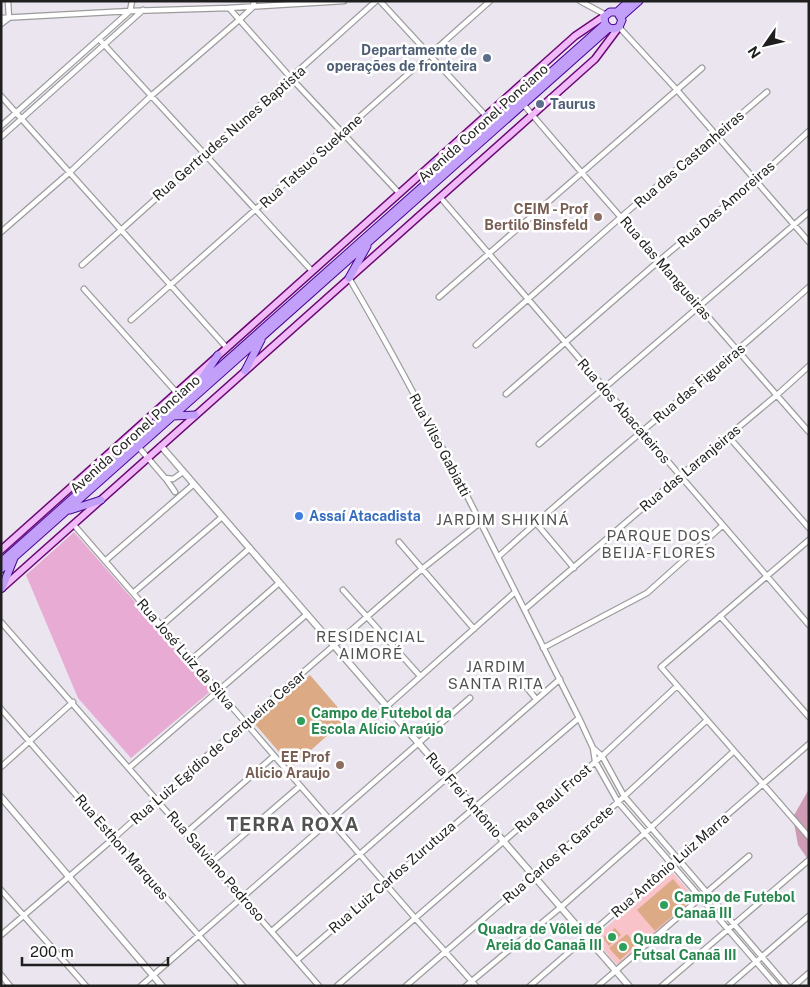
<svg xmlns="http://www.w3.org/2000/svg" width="810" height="987" viewBox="0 0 810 987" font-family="'Public Sans',sans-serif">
	<rect width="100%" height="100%" fill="#eae5ef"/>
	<path fill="#e8acd4" d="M 74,532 L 212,690 L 131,758 L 78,698 L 26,575 Z"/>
	<path fill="#cd9bb3" d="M 809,789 L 809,856 L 807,858 L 798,845 L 793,817 Z"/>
	<path fill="#f8c3c9" d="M 671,872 L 675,875 L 694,897 L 694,901 L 619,964 L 616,964 L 595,939 L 595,937 Z"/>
	<path fill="#dcab85" d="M 310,675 L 347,718 L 292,767 L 254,723 Z
		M 673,879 L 691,900 L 655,931 L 637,910 Z
		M 615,928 L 621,935 L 609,946 L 603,938 Z
		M 627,934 L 636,945 L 620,960 L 609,948 Z"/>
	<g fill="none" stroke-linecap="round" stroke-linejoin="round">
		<defs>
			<path id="minor" d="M 8,1 L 9,18
				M 380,1 L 486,116
				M 580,1 L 606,15
				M 229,8 L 291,78 L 399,193
				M 1,18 L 130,11 L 229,8 L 344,1
				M 1,24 L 9,18
				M 619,27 L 677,90 L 809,242
				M 99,39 L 312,271
				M 1,96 L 227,348
				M 523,104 L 582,173 L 809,432
				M 1,126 L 130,11 L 132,1
				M 1,137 L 143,10
				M 440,197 L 809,625
				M 1,232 L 70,172 L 151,96 L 239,20 L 253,7 L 254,1
				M 82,265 L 376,1
				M 349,278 C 433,421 504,571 579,718 L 593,748 L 595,761 L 618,802 L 777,986
				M 84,289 L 177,393
				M 439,297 L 702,68
				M 131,320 L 490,1
				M 476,345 L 621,217 L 767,92
				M 506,394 L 660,260 L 756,180 L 809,131
				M 129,436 L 165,478 L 173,479 L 183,472
				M 728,436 L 809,528
				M 539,444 L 809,212
				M 166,479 L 175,492
				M 536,523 L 574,568
				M 74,525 L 415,918 L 476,986
				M 809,540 L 661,667 L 809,837
				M 399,542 L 474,629
				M 498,557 C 600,464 707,379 809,287
				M 105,561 L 194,484
				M 343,590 L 420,676
				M 133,593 L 222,517
				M 525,609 L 680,476 L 777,395 L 809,366
				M 720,616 L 809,717
				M 1,622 L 319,986
				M 161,626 L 250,548
				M 543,648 L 647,593 L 722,526
				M 191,660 L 279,583
				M 520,679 L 536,699
				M 1,709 L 243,986
				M 375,717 L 515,592
				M 593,748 L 602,756 L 624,796 L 787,986
				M 1,767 L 73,702
				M 130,767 L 307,614
				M 186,833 L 274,756
				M 212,862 L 300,786
				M 1,890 L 86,986
				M 272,931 L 560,679
				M 1,935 L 114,838 L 157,799 L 422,569 L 481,522
				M 297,960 L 579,718
				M 1,975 L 10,986
				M 141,986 L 470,698
				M 337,986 L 602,756 L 677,686
				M 406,986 L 618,802 L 707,720
				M 466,986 L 561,907 L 645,833 L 734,751
				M 530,986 L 809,744
				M 598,986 L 749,856
				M 662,986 L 809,860
				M 728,986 L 809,916
				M 794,986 L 809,973"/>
			<path id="tertiary" d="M 161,446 L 629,986
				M 1,797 L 162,986"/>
			<path id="secondary" d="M 1,550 L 575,36 L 606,15
				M 1,589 L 595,59 L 619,27"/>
			<path id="primary" d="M 617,12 L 629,1
				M 621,17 L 639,1
				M 476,136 L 486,116
				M 435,162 L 443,164 L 447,169
				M 349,278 L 367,246
				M 245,371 L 261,340
				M 201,380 L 218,355
				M 173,416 L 195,415
				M 70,510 L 101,500
				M 1,562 L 605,24
				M 1,569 L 609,28 L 614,29 L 619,27 L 622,20 L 617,12 L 610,12 L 604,17 L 605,24 L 609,28
				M 2,588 L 14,558"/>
		</defs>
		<use href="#minor" stroke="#9c9c9c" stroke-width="7"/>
		<use href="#tertiary" stroke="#9c9c9c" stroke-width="8"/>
		<use href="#secondary" stroke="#6b0873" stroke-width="9"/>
		<use href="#primary" stroke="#4b0495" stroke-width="9"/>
		<use href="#minor" stroke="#fff" stroke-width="4.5"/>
		<use href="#tertiary" stroke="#fff" stroke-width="5.5"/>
		<use href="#secondary" stroke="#f0baf8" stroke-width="6"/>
		<use href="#primary" stroke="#c2a0f9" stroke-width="7"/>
	</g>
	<g fill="#5c6f8a" stroke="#fff" stroke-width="2">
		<circle cx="487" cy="58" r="5"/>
		<circle cx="540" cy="104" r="5"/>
	</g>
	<g fill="#8d6e63" stroke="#fff" stroke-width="2">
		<circle cx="598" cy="217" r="5"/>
		<circle cx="340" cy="765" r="5"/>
	</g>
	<circle fill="#3f7fe0" stroke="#fff" stroke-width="2" cx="299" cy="516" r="5"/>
	<g fill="#2e9e5b" stroke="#fff" stroke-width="2">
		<circle cx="301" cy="721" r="5"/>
		<circle cx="664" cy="905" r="5"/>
		<circle cx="612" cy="937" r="5"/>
		<circle cx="623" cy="947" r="5"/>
	</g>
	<g text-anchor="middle" stroke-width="5" stroke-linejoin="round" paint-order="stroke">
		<g font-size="14" font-weight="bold" fill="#4e5e75" stroke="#fff" text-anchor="end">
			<text x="477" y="55">Departamente de<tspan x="477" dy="16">operações de fronteira</tspan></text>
			<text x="550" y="109" text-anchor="start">Taurus</text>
		</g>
		<g font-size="14" fill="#1f1f1f" stroke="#fff">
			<text transform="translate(483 123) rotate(-42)" y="5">Avenida Coronel Ponciano</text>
			<text transform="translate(229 133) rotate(-41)" y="5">Rua Gertrudes Nunes Baptista</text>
			<text transform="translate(689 159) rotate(-41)" y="5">Rua das Castanheiras</text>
			<text transform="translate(311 161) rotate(-42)" y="5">Rua Tatsuo Suekane</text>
			<text transform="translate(726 204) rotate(-41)" y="5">Rua Das Amoreiras</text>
			<text transform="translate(666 268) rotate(49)" y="5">Rua das Mangueiras</text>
			<text transform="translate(699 383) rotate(-40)" y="5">Rua das Figueiras</text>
			<text transform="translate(624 411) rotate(49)" y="5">Rua dos Abacateiros</text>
			<text transform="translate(135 434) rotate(-42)" y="5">Avenida Coronel Ponciano</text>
			<text transform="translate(440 445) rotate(62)" y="5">Rua Vilso Gabiatti</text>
			<text transform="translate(690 468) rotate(-40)" y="5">Rua das Laranjeiras</text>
			<text transform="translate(186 654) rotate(49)" y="5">Rua José Luiz da Silva</text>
			<text transform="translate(218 747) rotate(-41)" y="5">Rua Luiz Egídio de Cerqueira Cesar</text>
			<text transform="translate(464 795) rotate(49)" y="5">Rua Frei Antônio</text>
			<text transform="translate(553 798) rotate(-41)" y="5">Rua Raul Frost</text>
			<text transform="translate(122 847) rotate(49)" y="5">Rua Esthon Marques</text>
			<text transform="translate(558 854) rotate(-41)" y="5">Rua Carlos R. Garcete</text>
			<text transform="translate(670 865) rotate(-41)" y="5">Rua Antônio Luiz Marra</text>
			<text transform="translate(216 866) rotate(49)" y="5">Rua Salviano Pedroso</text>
			<text transform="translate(392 877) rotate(-41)" y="5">Rua Luiz Carlos Zurutuza</text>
		</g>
		<g font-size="14" font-weight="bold" fill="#785e54" stroke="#fff" text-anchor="end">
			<text x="588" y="214">CEIM - Prof<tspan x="588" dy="16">Bertilo Binsfeld</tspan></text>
			<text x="330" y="762">EE Prof<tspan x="330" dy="16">Alicio Araujo</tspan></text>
		</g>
		<g font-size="14" font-weight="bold" fill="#366cbe" stroke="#fff" text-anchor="start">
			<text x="309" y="521">Assaí Atacadista</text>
		</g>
		<g font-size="14" font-weight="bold" fill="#27864d" stroke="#fff" text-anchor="start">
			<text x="311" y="718">Campo de Futebol da<tspan x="311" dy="16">Escola Alício Araújo</tspan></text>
			<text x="674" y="902">Campo de Futebol<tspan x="674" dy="16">Canaã III</tspan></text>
			<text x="602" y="934" text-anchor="end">Quadra de Vôlei de<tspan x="602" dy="16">Areia do Canaã III</tspan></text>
			<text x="633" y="944">Quadra de<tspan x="633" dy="16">Futsal Canaã III</tspan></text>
		</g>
		<g font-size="15" letter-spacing="1" fill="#525252" stroke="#fff">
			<text x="503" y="525">JARDIM SHIKINÁ</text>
			<text x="659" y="541">PARQUE DOS<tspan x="659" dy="17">BEIJA-FLORES</tspan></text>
			<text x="371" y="642">RESIDENCIAL<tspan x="371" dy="17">AIMORÉ</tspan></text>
			<text x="496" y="672">JARDIM<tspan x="496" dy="17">SANTA RITA</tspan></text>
		</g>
		<g font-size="19" font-weight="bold" letter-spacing="1" fill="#525252" stroke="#fff">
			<text x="293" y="831">TERRA ROXA</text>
		</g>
	</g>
	<rect width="810" height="987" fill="none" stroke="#1f1f1f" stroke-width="5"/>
	<g transform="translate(765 45) rotate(236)" stroke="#ffffff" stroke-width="4" paint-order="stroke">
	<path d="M0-4L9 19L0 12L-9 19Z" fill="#1f1f1f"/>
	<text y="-8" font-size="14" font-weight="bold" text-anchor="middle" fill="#1f1f1f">N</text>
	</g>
	<path d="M22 957v8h146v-8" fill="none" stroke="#1f1f1f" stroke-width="2.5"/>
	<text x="30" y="957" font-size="15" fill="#1f1f1f" stroke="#ffffff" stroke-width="4" paint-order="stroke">200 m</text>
</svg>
